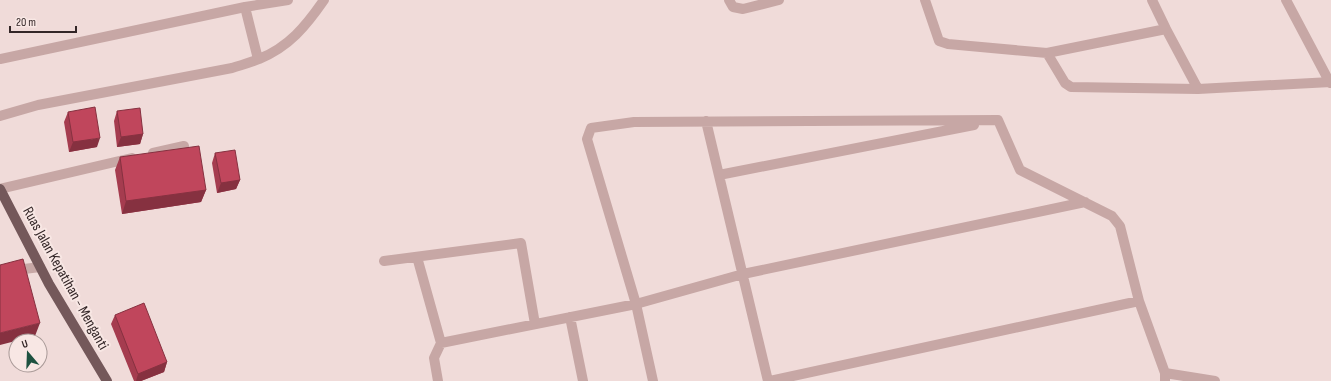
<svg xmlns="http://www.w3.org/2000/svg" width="1331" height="381" viewBox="0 0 1331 381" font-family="'Sofia Sans Condensed',sans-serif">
	<rect width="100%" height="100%" fill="#f0dbd9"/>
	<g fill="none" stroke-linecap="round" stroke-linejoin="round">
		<path stroke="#c7a7a5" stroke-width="10" d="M 729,0 L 733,7 L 743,9 L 779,0
			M 925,0 L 939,41 L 948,44 L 1047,53 L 1065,83 L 1071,87 L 1198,89 L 1331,82
			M 1152,0 L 1166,29 L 1198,89
			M 1286,0 L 1330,83
			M 245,7 L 258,59
			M 1047,53 L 1166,29
			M 0,59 L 245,7 L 288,0
			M 0,116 L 38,105 L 232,68 C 241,65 250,63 259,59 C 289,47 306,26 324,0
			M 998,120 L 634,122 L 591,128 L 587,139 L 636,304 L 743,274 L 1085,202
			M 998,120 L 1020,170 L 1112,216 L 1120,226 L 1139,301 L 1165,373 L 1165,381
			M 706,121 L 768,381
			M 153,153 L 184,146
			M 719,175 L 974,125
			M 0,189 L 132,158
			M 417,257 L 441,343 L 434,358 L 438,381
			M 384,261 L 521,243 L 535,324
			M 0,272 L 40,267
			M 570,317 L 583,381
			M 441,343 L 636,304 L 653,381
			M 1165,373 L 1215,381
			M 770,381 L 1139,301"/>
		<path stroke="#74585a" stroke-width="10" d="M 0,189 L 49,284 L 107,381"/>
	</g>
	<path fill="#a53c4f" d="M 117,111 L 143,134 L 140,144 L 117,147 L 114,121 Z
		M 68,112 L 97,147 L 69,152 L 64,122 Z
		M 215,153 L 240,180 L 236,189 L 217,193 L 212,163 Z
		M 120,157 L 206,190 L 201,202 L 122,214 L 115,170 Z
		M 115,315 L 167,362 L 164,372 L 141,381 L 134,381 L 111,324 Z"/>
	<path fill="#863140" d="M 143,134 L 140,144 L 117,147 L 121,137 Z
		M 100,138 L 97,147 L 69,152 L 73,142 Z
		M 240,180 L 236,189 L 217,193 L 221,183 Z
		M 206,190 L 201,202 L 122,214 L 126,201 Z
		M 40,323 L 35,336 L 0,345 L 0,333 Z
		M 167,362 L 164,372 L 141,381 L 136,381 L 138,374 Z"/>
	<path fill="#c0465c" stroke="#863140" d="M 95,107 L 100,138 L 73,142 L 68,112 Z
		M 140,108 L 143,134 L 121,137 L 117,111 Z
		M 199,146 L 206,190 L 126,201 L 120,157 Z
		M 235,150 L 240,180 L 221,183 L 215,153 Z
		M 23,259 L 40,323 L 0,333 L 0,265 Z
		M 144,303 L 167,362 L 138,374 L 115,315 Z"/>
	<g text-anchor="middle" stroke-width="4" stroke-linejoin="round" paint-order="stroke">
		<g font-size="15" fill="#332627" stroke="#f8e7e4">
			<text transform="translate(66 278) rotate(61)" y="5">Ruas Jalan Kepatihan - Menganti</text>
		</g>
	</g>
	<g transform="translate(28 353) rotate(341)"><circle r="19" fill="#f8e7e4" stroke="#a99a98"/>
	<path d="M0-3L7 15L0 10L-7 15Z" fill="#1e5240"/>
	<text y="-6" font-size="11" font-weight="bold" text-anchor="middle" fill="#332627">U</text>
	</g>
	<path d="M10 26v6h66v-6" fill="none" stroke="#332627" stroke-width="2"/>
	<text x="16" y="26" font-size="12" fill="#332627" stroke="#f8e7e4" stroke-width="3" paint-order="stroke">20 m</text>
</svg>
